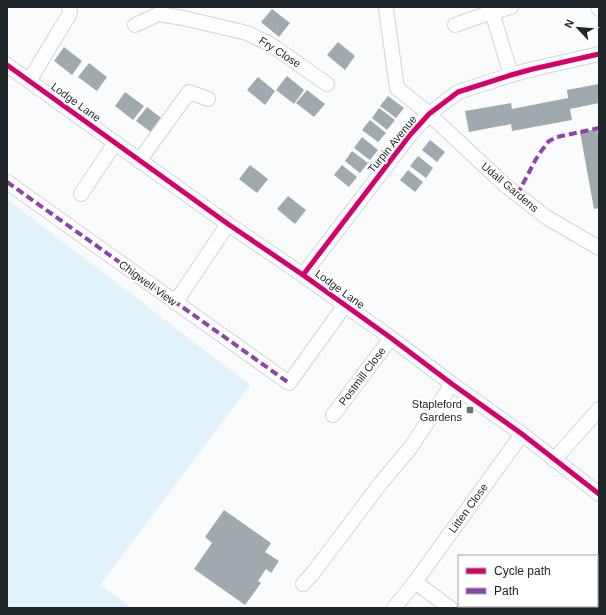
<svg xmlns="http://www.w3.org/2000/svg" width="606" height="615" viewBox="0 0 606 615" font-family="Helvetica,sans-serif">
	<rect width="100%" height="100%" fill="#f9fbfd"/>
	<path fill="#e1f3fa" d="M 7,199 L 250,385 L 100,585 L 132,608 L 7,608 Z"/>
	<path fill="#a0aaae" d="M 272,9 L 290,23 L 279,37 L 261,22 Z
		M 338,42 L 355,56 L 345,70 L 327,55 Z
		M 64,47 L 82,61 L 72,75 L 54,61 Z
		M 89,63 L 107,77 L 97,91 L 78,77 Z
		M 287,76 L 304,90 L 294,104 L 276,90 Z
		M 258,77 L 275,91 L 265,105 L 247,90 Z
		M 599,84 L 599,103 L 570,109 L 572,120 L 512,131 L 511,124 L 469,132 L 465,111 L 511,103 L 512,109 L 568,98 L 567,90 Z
		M 307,90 L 325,104 L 314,117 L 296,103 Z
		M 125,92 L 144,106 L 133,120 L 115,106 Z
		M 388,96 L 404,108 L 396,118 L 380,106 Z
		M 147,107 L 165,121 L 155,135 L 136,121 Z
		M 379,108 L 395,120 L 387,130 L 372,118 Z
		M 370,120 L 386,133 L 378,142 L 362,130 Z
		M 597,129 L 599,142 L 599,208 L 594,209 L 580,132 Z
		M 362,137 L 378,150 L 370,160 L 354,148 Z
		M 430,140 L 445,152 L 437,162 L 422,150 Z
		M 352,151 L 368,163 L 360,173 L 345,161 Z
		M 418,156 L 433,168 L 426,178 L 410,166 Z
		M 250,165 L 268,179 L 257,193 L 239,179 Z
		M 342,165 L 357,177 L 349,187 L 334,175 Z
		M 408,170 L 423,182 L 415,192 L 400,180 Z
		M 288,196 L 306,210 L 295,224 L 277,209 Z
		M 224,510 L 271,543 L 265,552 L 279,561 L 271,573 L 266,569 L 258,581 L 261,583 L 245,605 L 194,569 L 212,543 L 205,537 Z"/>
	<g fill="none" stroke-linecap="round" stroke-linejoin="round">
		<defs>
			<path id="minor" d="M 598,7 L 599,9
				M 386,9 L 397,88 L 429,114 L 505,185 L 546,217 L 599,248
				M 492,12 L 511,75
				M 135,25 L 159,14 L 183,18 L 247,33 L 270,44 L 327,84
				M 455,25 L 492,12 L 511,7
				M 7,65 L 228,224 L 303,275 L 391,338 L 452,384 L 522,434 L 599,494
				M 29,81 L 69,15 L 70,11 L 69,7
				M 139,161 L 189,92 L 208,99
				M 7,182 L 289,383 L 345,305
				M 81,194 L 115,143
				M 303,275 L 410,135 L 429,114 L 458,92 L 511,75 L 533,69 L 599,54
				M 175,303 L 228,224
				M 333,415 L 391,338
				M 554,460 L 599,409
				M 415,582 L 450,608
				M 303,584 L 313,573 L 380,484 L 411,447 L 452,384
				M 394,608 L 415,582 L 522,434"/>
		</defs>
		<use href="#minor" stroke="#d1d6d8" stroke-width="16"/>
		<use href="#minor" stroke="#fefeff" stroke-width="14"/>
		<path stroke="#8e44ad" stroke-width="4" stroke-dasharray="8 4" stroke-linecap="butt" d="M 7,182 L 289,383
			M 517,195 L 536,159 L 542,150 L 549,141 L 557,137 L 599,128"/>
		<defs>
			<path id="cycleway" d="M 7,65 L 228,224 L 303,275 L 391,338 L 452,384 L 522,434 L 599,494
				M 303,275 L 410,135 L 429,114 L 458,92 L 511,75 L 533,69 L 599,54"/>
		</defs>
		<use href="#cycleway" stroke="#fff" stroke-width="8"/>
		<use href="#cycleway" stroke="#d6006c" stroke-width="5"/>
	</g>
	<rect fill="#6c7174" stroke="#fff" stroke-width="1.5" x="466" y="406" width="8" height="8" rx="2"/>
	<g text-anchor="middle" stroke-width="4" stroke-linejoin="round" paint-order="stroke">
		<g font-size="11" fill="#20272a" stroke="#fff">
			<text transform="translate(280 52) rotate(33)" y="4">Fry Close</text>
			<text transform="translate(76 102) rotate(36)" y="4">Lodge Lane</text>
			<text transform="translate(392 144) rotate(-51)" y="4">Turpin Avenue</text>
			<text transform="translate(510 187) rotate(40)" y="4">Udall Gardens</text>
			<text transform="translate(148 283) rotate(36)" y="4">Chigwell View</text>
			<text transform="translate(340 289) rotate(36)" y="4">Lodge Lane</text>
			<text transform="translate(362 376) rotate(-53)" y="4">Postmill Close</text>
			<text transform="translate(468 508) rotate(-54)" y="4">Litten Close</text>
		</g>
		<g font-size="11" fill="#20272a" stroke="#fff" text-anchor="end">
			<text x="462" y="408">Stapleford<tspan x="462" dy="13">Gardens</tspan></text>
		</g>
	</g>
	<rect width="606" height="615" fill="none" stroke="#20272a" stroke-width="16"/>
	<rect x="458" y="555" width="140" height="52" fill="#ffffff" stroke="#a6a9aa"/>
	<rect x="466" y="568" width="20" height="6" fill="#d6006c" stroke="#a6a9aa"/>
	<text x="494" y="575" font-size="12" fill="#20272a">Cycle path</text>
	<rect x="466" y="588" width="20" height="6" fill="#8e44ad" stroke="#a6a9aa"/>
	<text x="494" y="595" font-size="12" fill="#20272a">Path</text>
	<g transform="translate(578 28) rotate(296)" stroke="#ffffff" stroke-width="3" paint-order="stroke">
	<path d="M0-3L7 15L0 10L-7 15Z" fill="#20272a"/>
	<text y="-6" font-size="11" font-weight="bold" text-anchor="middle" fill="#20272a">N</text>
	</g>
</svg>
